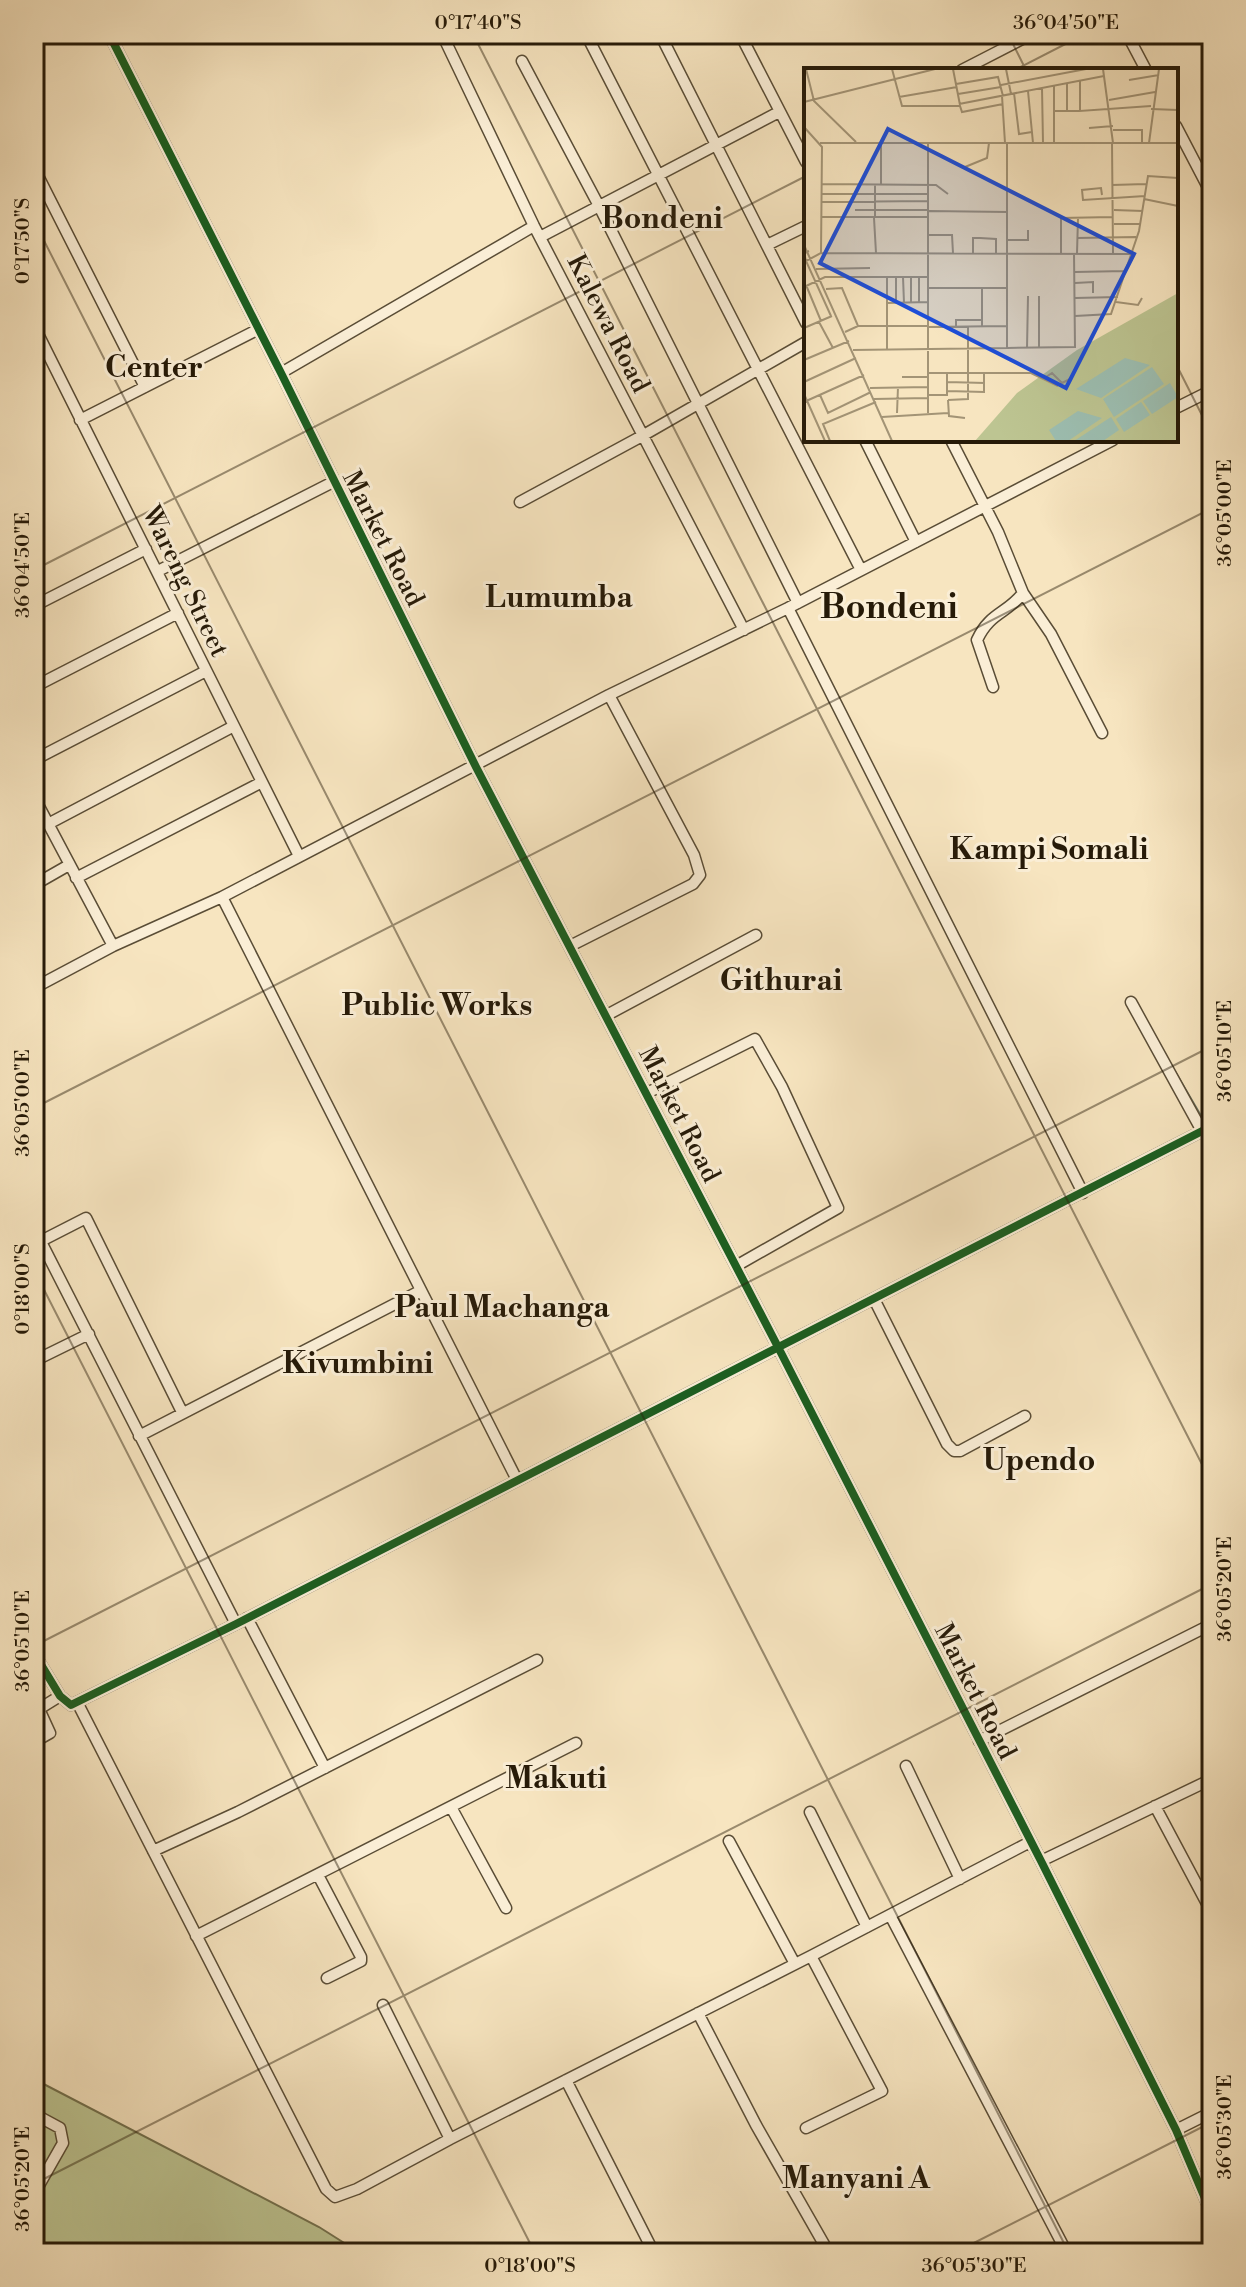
<svg xmlns="http://www.w3.org/2000/svg" width="1246" height="2287" viewBox="0 0 1246 2287" font-family="'Libre Bodoni',serif">
	<rect width="100%" height="100%" fill="#f7e5c0"/>
	<filter id="stains"><feTurbulence type="fractalNoise" baseFrequency=".0025" numOctaves="4"/><feColorMatrix values="0 0 0 0 .2 0 0 0 0 .09 0 0 0 0 .02 0 0 0 .5 -.17"/></filter>
	<radialGradient id="worn" r=".72"><stop offset=".6" stop-color="#630" stop-opacity="0"/><stop offset="1" stop-color="#630" stop-opacity=".3"/></radialGradient>
	<path fill="#bdc592" stroke="#72704d" stroke-width="2" d="M 34,2079 L 319,2227 L 360,2253 L 34,2253 Z"/>
	<g fill="none" stroke-linecap="round" stroke-linejoin="round">
		<path stroke="#6d7d6e" stroke-width="3" d="M 1173,1069 L 1200,1115"/>
		<defs>
			<path id="minor" d="M 109,34 L 281,373 L 476,767 L 778,1347 L 1041,1861 L 1176,2130 L 1212,2215
				M 442,34 L 534,226 L 744,630
				M 586,34 L 861,570
				M 660,34 L 806,323
				M 740,34 L 806,162
				M 1127,34 L 1146,70
				M 522,61 L 599,206 L 798,603
				M 962,70 L 1032,34
				M 1176,126 L 1212,195
				M 34,168 L 145,387
				M 540,237 L 779,112
				M 767,245 L 806,226
				M 34,326 L 299,856
				M 281,373 L 534,226
				M 1176,408 L 1212,390
				M 80,420 L 257,330
				M 865,440 L 916,542
				M 951,440 L 998,532 L 1023,593 C 1007,614 990,612 977,640 L 993,687
				M 520,502 L 642,436 L 806,342
				M 158,571 L 333,482
				M 1023,593 L 1051,634 L 1102,733
				M 34,606 L 146,549
				M 788,608 L 1083,1193
				M 34,687 L 178,613
				M 34,760 L 206,671
				M 34,797 L 113,946
				M 48,824 L 234,726
				M 76,878 L 262,782
				M 34,885 L 69,865
				M 222,897 L 517,1480
				M 570,946 L 693,884 L 700,875 L 694,855 L 609,695
				M 1208,983 L 1212,992
				M 34,988 L 113,946 L 222,897 L 609,695 L 788,608 L 1113,440
				M 1131,1002 L 1202,1131
				M 607,1015 L 756,935
				M 647,1093 L 755,1039 L 782,1087 L 838,1208 L 736,1266
				M 34,1228 L 236,1624
				M 41,1241 L 86,1218 L 182,1412
				M 874,1299 L 947,1444 L 954,1451 L 960,1451 L 1025,1416
				M 34,1361 L 89,1334
				M 139,1436 L 420,1291
				M 247,1618 L 325,1768
				M 34,1653 L 60,1696 L 71,1705 L 77,1702 L 236,1624 L 1212,1126
				M 77,1702 L 326,2189 L 335,2197 L 357,2189 L 450,2139 L 811,1956 L 1030,1842
				M 979,1741 L 1212,1624
				M 34,1742 L 50,1733 L 39,1709 L 60,1696
				M 906,1766 L 960,1879
				M 1155,1806 L 1212,1913
				M 451,1807 L 506,1908
				M 810,1812 L 867,1927
				M 729,1841 L 795,1964
				M 153,1851 L 238,1812 L 537,1660
				M 1041,1861 L 1212,1779
				M 318,1875 L 361,1957 L 361,1961 L 327,1978
				M 890,1915 L 1067,2253
				M 196,1936 L 576,1743
				M 383,2005 L 450,2139
				M 698,2013 L 756,2125 L 829,2253
				M 566,2080 L 654,2253
				M 34,2114 L 60,2128 L 63,2143 L 34,2194
				M 806,2128 L 882,2091 L 811,1956
				M 1176,2130 L 1212,2112"/>
		</defs>
		<use href="#minor" stroke="#5a4d36" stroke-width="13"/>
		<use href="#minor" stroke="#faeed6" stroke-width="10"/>
		<defs>
			<path id="cycleway" d="M 109,34 L 281,373 L 476,767 L 778,1347 L 1041,1861 L 1176,2130 L 1212,2215
				M 34,1653 L 60,1696 L 71,1705 L 77,1702 L 236,1624 L 1212,1126"/>
		</defs>
		<use href="#cycleway" stroke="#faeed6" stroke-width="13"/>
		<use href="#cycleway" stroke="#1b5e20" stroke-width="8"/>
	</g>
	<path fill="none" stroke="#261a08" stroke-width="2" stroke-opacity="0.45" d="M 473,34 L 1212,1484M 1008,34 L 1026,70M 1015,70 L 1085,34M 34,221 L 1069,2253M 1176,364 L 1212,435M 34,570 L 806,176M 34,1108 L 1212,508M 34,1270 L 535,2253M 34,1646 L 1212,1046M 34,2184 L 1212,1584M 954,2253 L 1212,2122"/>
	<g text-anchor="middle" stroke-width="6" stroke-linejoin="round" paint-order="stroke">
		<g font-size="26" fill="#261a08" stroke="#faeed6">
			<text transform="translate(609 323) rotate(63)" y="9">Kalewa Road</text>
			<text transform="translate(384 538) rotate(63)" y="9">Market Road</text>
			<text transform="translate(186 581) rotate(64)" y="9">Wareng Street</text>
			<text transform="translate(680 1114) rotate(63)" y="9">Market Road</text>
			<text transform="translate(976 1691) rotate(63)" y="9">Market Road</text>
		</g>
		<g font-size="30" font-weight="bold" fill="#261a08" stroke="#faeed6">
			<text x="662" y="228">Bondeni</text>
			<text x="154" y="377">Center</text>
			<text x="559" y="607">Lumumba</text>
			<text x="1049" y="859">Kampi Somali</text>
			<text x="781" y="990">Githurai</text>
			<text x="437" y="1015">Public Works</text>
			<text x="502" y="1317">Paul Machanga</text>
			<text x="358" y="1373">Kivumbini</text>
			<text x="1039" y="1470">Upendo</text>
			<text x="556" y="1788">Makuti</text>
			<text x="856" y="2188">Manyani A</text>
		</g>
		<g font-size="34" font-weight="bold" fill="#261a08" stroke="#faeed6">
			<text x="889" y="618">Bondeni</text>
		</g>
	</g>
	<g transform="translate(804 68)">
		<rect width="374" height="374" fill="#f7e5c0"/>
		<path d="M 374,225 L 374,373 L 171,373 L 213,325 L 273,282 Z" fill="#bdc592"/>
		<path d="M 321,290 L 346,297 L 297,330 L 272,321 ZM 348,299 L 360,316 L 310,349 L 299,331 ZM 366,315 L 374,329 L 348,346 L 339,333 ZM 337,334 L 346,347 L 320,364 L 312,351 ZM 274,343 L 298,350 L 264,373 L 252,373 L 245,362 ZM 307,349 L 315,362 L 299,373 L 270,373 Z" fill="#9dbfb2"/>
		<path fill="none" stroke="#a39476" stroke-width="2" d="M 2,1 L 10,33 L 52,74M 88,1 L 98,38 L 156,38 L 158,44 L 199,36M 149,1 L 156,37M 202,1 L 207,26M 299,1 L 309,75M 325,12 L 355,7M 276,13 L 276,43 L 347,38M 152,16 L 194,9 L 199,28M 263,16 L 263,42M 197,17 L 282,1M 238,20 L 239,75M 224,23 L 229,75M 210,25 L 215,66 L 228,64M 154,26 L 197,19M 198,28 L 201,75M 95,29 L 153,19M 305,32 L 351,24M 0,34 L 131,1M 155,36 L 300,8M 347,41 L 374,42M 250,43 L 276,43M 0,59 L 18,79 L 17,185 L 2,193M 285,60 L 309,58M 309,62 L 338,62 L 338,75M 16,75 L 374,75M 250,75 L 250,18M 308,75 L 309,185M 345,75 L 355,1M 161,99 L 183,90 L 185,75M 18,116 L 132,117 L 144,126M 71,117 L 71,150M 77,117 L 77,75M 308,117 L 342,116M 18,126 L 124,126M 298,127 L 297,120 L 278,122 L 279,132 L 341,128M 340,131 L 374,138M 18,134 L 124,133M 51,142 L 125,142M 310,142 L 339,143M 125,143 L 204,144M 18,149 L 125,149M 70,150 L 72,185M 310,156 L 336,156M 124,167 L 148,167 L 149,185M 273,170 L 332,169M 204,172 L 224,172 L 224,162M 0,177 L 88,373M 5,183 L 0,185 L 2,193 L 27,248M 17,185 L 326,186M 169,185 L 169,170 L 176,170 L 192,171 L 192,185M 257,185 L 257,150 L 309,149M 273,185 L 274,150M 12,201 L 66,200M 271,204 L 321,203M 92,209 L 92,235M 99,209 L 100,235M 107,209 L 107,235M 115,209 L 115,235M 271,215 L 289,214 L 289,225M 2,217 L 17,253M 0,219 L 21,209 L 124,209M 125,220 L 203,220M 178,220 L 178,258M 22,221 L 38,220 L 54,258M 271,230 L 314,229M 312,234 L 334,237 L 338,230M 83,235 L 124,234M 271,248 L 307,246 L 335,163 L 344,108 L 374,110M 15,254 L 29,280M 152,258 L 152,252 L 178,252M 124,259 L 203,258M 0,260 L 28,248M 41,264 L 54,258 L 124,258M 203,280 L 271,279 L 270,185M 223,280 L 224,228M 235,280 L 235,228M 83,281 L 83,209M 49,282 L 203,280 L 203,75M 0,292 L 45,273M 124,305 L 227,305 L 254,318M 98,309 L 124,309M 242,309 L 248,305 L 258,315 L 266,311M 0,314 L 52,290M 143,314 L 181,315M 66,320 L 124,319M 143,323 L 180,324 L 180,305M 0,326 L 21,373M 16,327 L 24,345 L 67,324M 124,327 L 143,327 L 143,305M 70,331 L 124,330M 144,332 L 164,331 L 164,258M 144,332 L 145,348 L 161,350M 0,334 L 60,307M 93,345 L 94,319M 124,345 L 124,75M 78,349 L 144,345M 26,373 L 19,356 L 72,334"/>
		<path fill="#1d4ed8" fill-opacity="0.15" stroke="#1d4ed8" stroke-width="4" d="M 84,61 L 330,186 L 262,320 L 16,195 Z"/>
		<rect width="374" height="374" fill="none" stroke="#261a08" stroke-width="4"/>
	</g>
	<rect width="1246" height="2287" fill="none" stroke="#f7e5c0" stroke-width="88"/>
	<rect x="44" y="44" width="1158" height="2199" fill="none" stroke="#261a08" stroke-width="3"/>
	<g font-size="20" text-anchor="middle" fill="#261a08">
		<text x="478" y="29">0°17'40"S</text>
		<text x="1066" y="29">36°04'50"E</text>
		<text transform="translate(22 241) rotate(-90)" y="7">0°17'50"S</text>
		<text transform="translate(1224 513) rotate(-90)" y="7">36°05'00"E</text>
		<text transform="translate(22 565) rotate(-90)" y="7">36°04'50"E</text>
		<text transform="translate(1224 1051) rotate(-90)" y="7">36°05'10"E</text>
		<text transform="translate(22 1103) rotate(-90)" y="7">36°05'00"E</text>
		<text transform="translate(22 1289) rotate(-90)" y="7">0°18'00"S</text>
		<text transform="translate(1224 1589) rotate(-90)" y="7">36°05'20"E</text>
		<text transform="translate(22 1641) rotate(-90)" y="7">36°05'10"E</text>
		<text transform="translate(1224 2127) rotate(-90)" y="7">36°05'30"E</text>
		<text transform="translate(22 2179) rotate(-90)" y="7">36°05'20"E</text>
		<text x="530" y="2272">0°18'00"S</text>
		<text x="974" y="2272">36°05'30"E</text>
	</g>
	<rect width="100%" height="100%" filter="url(#stains)"/>
	<rect width="100%" height="100%" fill="url(#worn)"/>
</svg>
